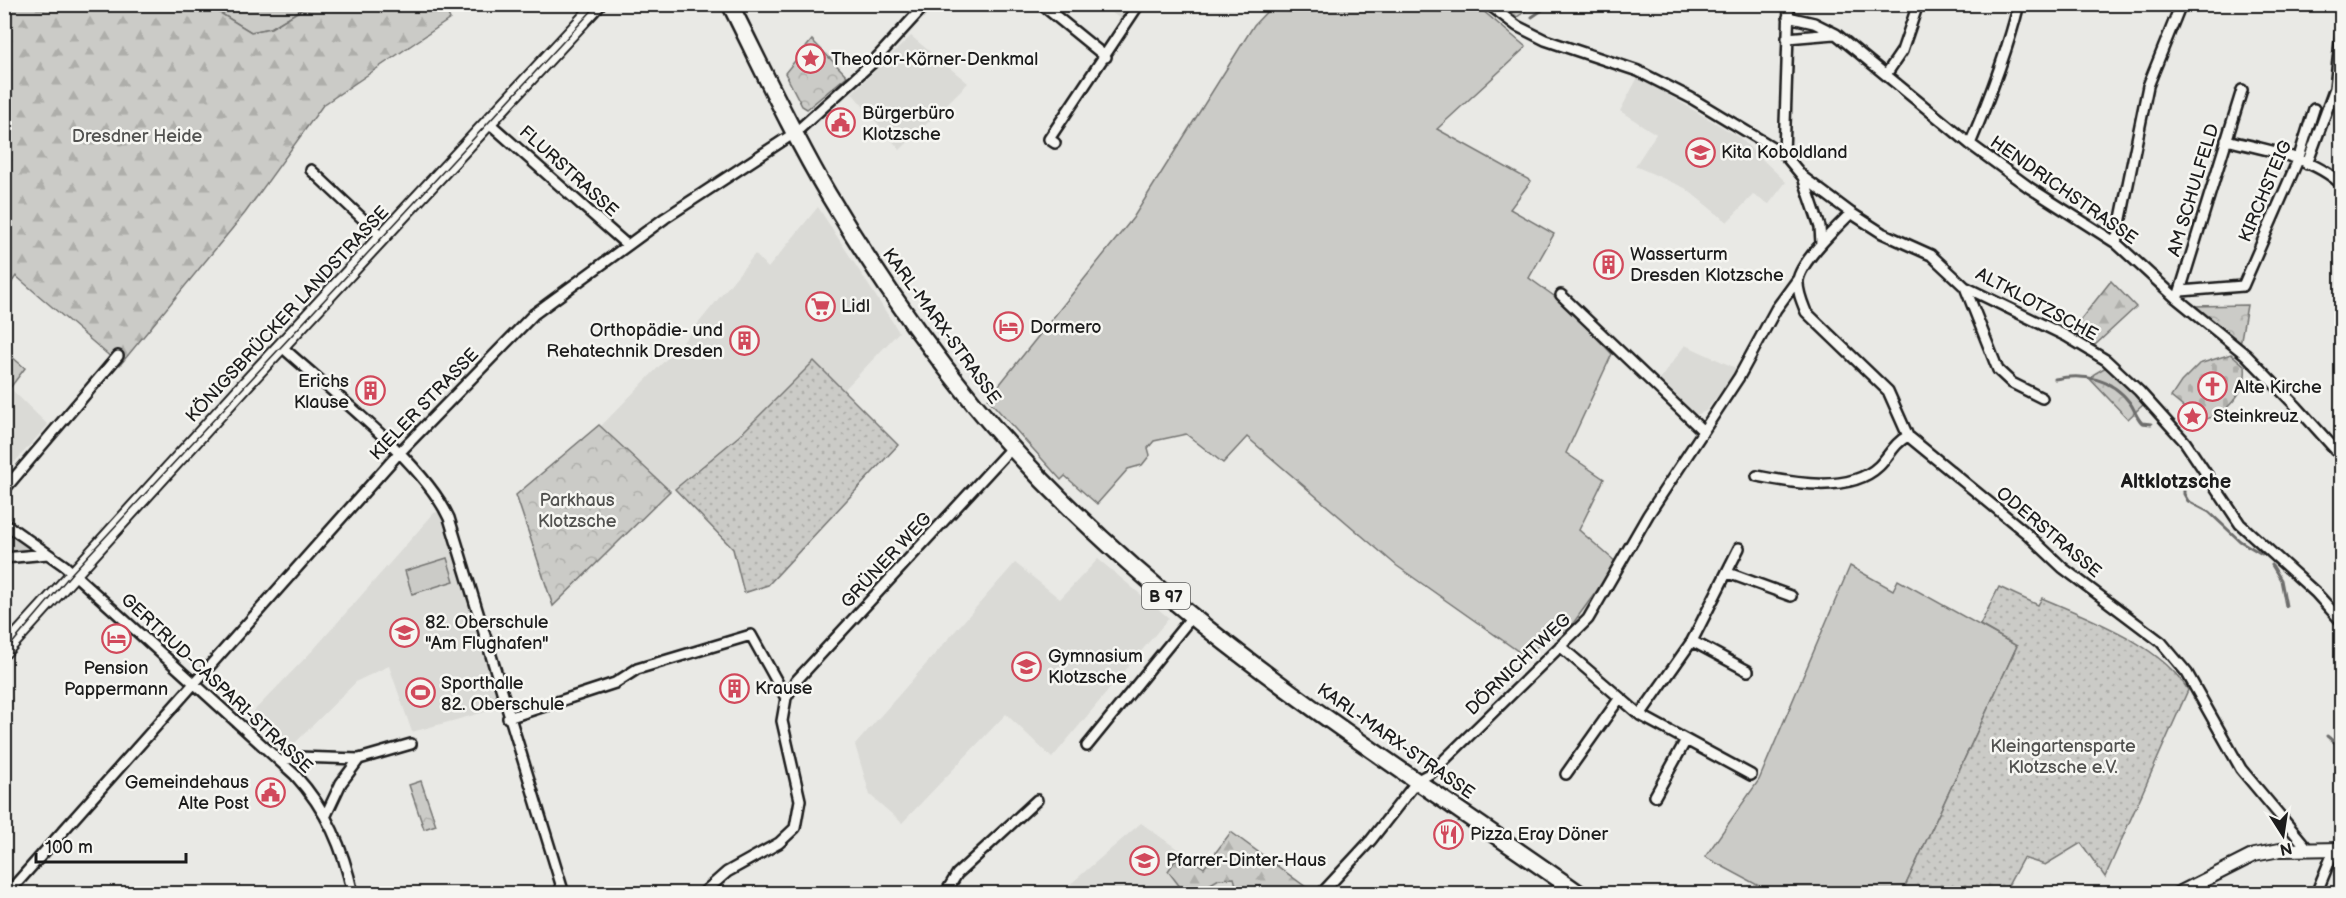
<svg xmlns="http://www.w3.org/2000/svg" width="2346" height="898" viewBox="0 0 2346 898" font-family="'Balsamiq Sans',sans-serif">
	<defs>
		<pattern id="forest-firs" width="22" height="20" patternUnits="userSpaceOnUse" patternTransform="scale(1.5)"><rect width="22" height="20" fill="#cbcbc7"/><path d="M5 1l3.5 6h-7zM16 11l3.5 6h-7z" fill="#aeaeaa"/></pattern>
		<pattern id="cemetery-stones" width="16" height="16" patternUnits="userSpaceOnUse" patternTransform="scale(1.5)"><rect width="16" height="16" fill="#cbcbc7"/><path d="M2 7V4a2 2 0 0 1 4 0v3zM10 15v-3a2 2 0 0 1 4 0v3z" fill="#aeaeaa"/></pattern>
		<pattern id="park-crowns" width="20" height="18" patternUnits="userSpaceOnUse" patternTransform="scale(1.5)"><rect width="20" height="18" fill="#cbcbc7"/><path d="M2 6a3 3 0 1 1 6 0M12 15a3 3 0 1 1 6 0" fill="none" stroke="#aeaeaa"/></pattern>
		<pattern id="garden-dots" width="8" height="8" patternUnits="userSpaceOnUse" patternTransform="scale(1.5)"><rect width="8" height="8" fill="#cbcbc7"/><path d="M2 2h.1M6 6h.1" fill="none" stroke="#aeaeaa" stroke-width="1.8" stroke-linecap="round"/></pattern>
	</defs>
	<rect width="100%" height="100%" fill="#e9e9e5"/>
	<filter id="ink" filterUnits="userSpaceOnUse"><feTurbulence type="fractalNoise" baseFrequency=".0167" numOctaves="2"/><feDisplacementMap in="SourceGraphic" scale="12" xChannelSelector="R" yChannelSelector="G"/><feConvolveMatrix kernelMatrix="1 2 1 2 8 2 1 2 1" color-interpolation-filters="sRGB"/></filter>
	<g filter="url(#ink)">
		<path fill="#dadad6" d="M 1100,5 L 1135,5 L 1124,21 Z
			M 911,36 L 968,83 L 900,150 L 852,93 Z
			M 1638,77 L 1739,137 L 1786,182 L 1769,204 L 1753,195 L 1727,222 L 1685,188 L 1635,166 L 1656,134 L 1620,111 Z
			M 818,207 L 899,332 L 843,391 L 815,363 L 739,436 L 675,489 L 668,488 L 601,426 L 683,342 L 755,254 L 768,268 Z
			M 1685,345 L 1738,369 L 1706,411 L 1696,415 L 1660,379 Z
			M 5,387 L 10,388 L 48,425 L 5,473 Z
			M 441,511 L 503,707 L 412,732 L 389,666 L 357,681 L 290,748 L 277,743 L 249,716 L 314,649 L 434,513 Z
			M 1098,559 L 1169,618 L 1052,758 L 1006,714 L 902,823 L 870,795 L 855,745 L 1015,563 L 1060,599 Z
			M 1141,823 L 1204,868 L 1231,832 L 1314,893 L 1059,894 Z
			M 2335,857 L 2341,857 L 2341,879 L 2328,874 Z"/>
		<path fill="#cbcbc7" stroke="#747472" stroke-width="1.5" d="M 207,5 L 309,5 L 271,28 L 251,32 Z
			M 1273,5 L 1476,5 L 1526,47 L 1437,129 L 1531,181 L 1510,209 L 1554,234 L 1529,278 L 1561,301 L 1612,354 L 1566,453 L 1604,479 L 1579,530 L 1617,563 L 1566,633 L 1561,629 L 1525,656 L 1397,566 L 1247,437 L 1223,463 L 1186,434 L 1154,441 L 1148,448 L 1150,455 L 1142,465 L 1128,469 L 1097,504 L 1065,476 L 1061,480 L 988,399 L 1133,218 L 1254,25 Z
			M 447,558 L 454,581 L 412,594 L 405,571 Z
			M 1850,566 L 1893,590 L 1898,580 L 2017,646 L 1902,893 L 1772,893 L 1705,857 L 1759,780 Z"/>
		<path fill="url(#forest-firs)" stroke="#747472" stroke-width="1.5" d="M 5,5 L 207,5 L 251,32 L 271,28 L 309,5 L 444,5 L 450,19 L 323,105 L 245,213 L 120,365 L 16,276 L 5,292 Z
			M 2111,281 L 2136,307 L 2095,345 L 2073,329 Z
			M 5,351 L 25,368 L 10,388 L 5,387 Z
			M 5,527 L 36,551 L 5,554 Z
			M 1231,832 L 1314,893 L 1242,893 L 1238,892 L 1234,878 L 1219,879 L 1195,893 L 1181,888 L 1168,871 L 1181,852 L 1204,868 Z"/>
		<path fill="url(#cemetery-stones)" stroke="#747472" stroke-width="1.5" d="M 2231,354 L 2245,366 C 2248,392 2224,418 2199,420 L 2171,397 L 2181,382 L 2199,364 Z"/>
		<path fill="url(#park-crowns)" stroke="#747472" stroke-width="1.5" d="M 812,40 L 847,76 L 807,109 L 802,106 L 785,73 Z
			M 2247,305 L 2240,345 L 2195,306 Z
			M 2106,367 L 2144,404 L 2128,419 L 2091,380 L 2094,374 Z
			M 599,425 L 670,491 L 553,606 L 516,495 Z
			M 421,781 L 436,825 L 424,829 L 409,785 Z"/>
		<path fill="url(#garden-dots)" stroke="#747472" stroke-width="1.5" d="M 1502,5 L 1534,5 L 1517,17 Z
			M 814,361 L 898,445 L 768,585 L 744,593 L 733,549 L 675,489 L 739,436 Z
			M 1999,587 L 2038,605 L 2042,598 C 2090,619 2160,644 2188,690 L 2105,877 L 2081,843 L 2045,865 L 2023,858 L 2004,893 L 1902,893 L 2017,646 L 1980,625 Z"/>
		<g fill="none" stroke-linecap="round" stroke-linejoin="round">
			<path stroke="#6d6d6c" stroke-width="3" d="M 279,4 L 279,5
				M 1720,4 L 1738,4
				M 438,11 L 444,11 L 455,4
				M 1532,17 L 1548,6
				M 2055,379 C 2083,373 2112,378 2130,403 C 2135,410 2136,417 2142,423 L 2151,424
				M 2184,478 L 2184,494 L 2188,501 L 2209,512 L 2240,541 L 2262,554
				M 2272,565 L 2281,580 L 2286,606
				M 2327,736 L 2339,746"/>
			<defs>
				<path id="minor" d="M 1041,4 L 1106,57
					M 1488,4 L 1517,26 L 1545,40 L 1638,71 L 1691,98 L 1784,154 L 1803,177 L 1851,213 L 1882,233 L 1931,255 L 1965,287 L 2066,336 L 2106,360 L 2139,391 L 2185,442 L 2240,524 L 2316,593 L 2342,622
					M 1788,17 L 1814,23 L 1836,34 L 1970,144 L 2030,188 L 2116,243 L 2176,298 L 2246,355 L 2297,407 L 2342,457
					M 1787,38 L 1834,34
					M 1887,73 L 1902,51 L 1918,4
					M 488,122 L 627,245
					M 2226,140 C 2263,149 2314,157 2342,185
					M 1055,143 L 1049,139 L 1139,4
					M 1970,144 C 1989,99 2007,53 2019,4
					M 1784,154 L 1789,4
					M 2307,164 L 2335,88 L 2342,23
					M 311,170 L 382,237
					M 1803,177 L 1820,227 L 1821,243
					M 1851,213 C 1837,227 1801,261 1798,280 C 1797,291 1802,302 1806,312 L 1888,391 L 1908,436 L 2025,532 L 2063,568 L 2161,642 L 2187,673 L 2241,769 L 2307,848
					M 2116,243 L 2148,86 L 2181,4
					M 1965,287 L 1998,370 L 2012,383 L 2042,398
					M 2181,291 L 2243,286 L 2298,160 L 2314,109
					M 2179,294 L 2242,90
					M 1561,295 L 1703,431
					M 281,346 C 330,391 422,460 449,518 L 564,894
					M 1757,476 C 1792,483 1850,494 1879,466 C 1890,455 1894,443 1908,436
					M 4,490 L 118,356
					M 4,523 L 65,566 L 295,775 C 327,810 343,848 353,894
					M 4,558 L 48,554
					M 1728,573 L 1791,596
					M 1692,641 L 1748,671
					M 1560,646 L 1640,715 L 1751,775
					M 1640,715 L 1692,641 L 1739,548
					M 508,718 L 615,683 L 637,669 L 751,635 L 786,698
					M 1087,746 L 1191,618
					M 281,761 L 297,757 L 359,759 L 411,744
					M 1566,774 L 1619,699
					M 1655,796 L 1686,740
					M 326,815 L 341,783 L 359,759
					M 7,894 L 399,453 L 534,314 L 665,218 L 796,132 L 872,63 L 926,4
					M 702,894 L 727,872 L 779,843 L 795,828 L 800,800 L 782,721 L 786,698 L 796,681 L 1012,447
					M 945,894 L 957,874 L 1037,800
					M 1321,894 L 1371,840 L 1418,780 L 1431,773 L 1588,619 L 1648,515 L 1739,377 L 1776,309 L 1798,279
					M 2316,894 L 2335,848"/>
				<path id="tertiary" d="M 2177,894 L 2254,855 L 2280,850 L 2342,849"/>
				<path id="secondary" d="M 4,651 L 245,385 L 598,4"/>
				<path id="primary" d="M 730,4 C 762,68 792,133 828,194 C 872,268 921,339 975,405 C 1142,608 1367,744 1580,894"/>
			</defs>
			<use href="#minor" stroke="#1c1c1c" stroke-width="14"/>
			<use href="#tertiary" stroke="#1c1c1c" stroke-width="16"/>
			<use href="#secondary" stroke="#1c1c1c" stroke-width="18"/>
			<use href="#primary" stroke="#1c1c1c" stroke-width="20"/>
			<use href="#minor" stroke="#f6f6f2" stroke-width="9"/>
			<use href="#tertiary" stroke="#f6f6f2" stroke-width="12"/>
			<use href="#secondary" stroke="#f6f6f2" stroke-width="14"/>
			<use href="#primary" stroke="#f6f6f2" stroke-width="15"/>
			<path stroke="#1c1c1c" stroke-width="1.5" d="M 4,653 L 72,573 L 598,4"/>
		</g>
	</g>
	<defs>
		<symbol id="sight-ring" viewBox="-11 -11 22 22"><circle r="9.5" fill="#f6f6f2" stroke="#d1495b" stroke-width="1.5"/><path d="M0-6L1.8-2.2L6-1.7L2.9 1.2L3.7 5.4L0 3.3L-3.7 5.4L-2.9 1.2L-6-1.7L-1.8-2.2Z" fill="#d1495b"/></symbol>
		<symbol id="civic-ring" viewBox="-11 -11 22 22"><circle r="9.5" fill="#f6f6f2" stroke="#d1495b" stroke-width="1.5"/><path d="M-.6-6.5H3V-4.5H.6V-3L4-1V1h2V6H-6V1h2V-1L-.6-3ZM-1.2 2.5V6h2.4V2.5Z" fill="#d1495b"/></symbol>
		<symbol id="school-ring" viewBox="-11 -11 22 22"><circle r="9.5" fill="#f6f6f2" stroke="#d1495b" stroke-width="1.5"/><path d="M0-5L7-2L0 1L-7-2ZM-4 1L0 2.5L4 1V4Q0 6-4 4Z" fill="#d1495b"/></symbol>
		<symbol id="building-ring" viewBox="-11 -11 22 22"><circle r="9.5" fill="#f6f6f2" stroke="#d1495b" stroke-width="1.5"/><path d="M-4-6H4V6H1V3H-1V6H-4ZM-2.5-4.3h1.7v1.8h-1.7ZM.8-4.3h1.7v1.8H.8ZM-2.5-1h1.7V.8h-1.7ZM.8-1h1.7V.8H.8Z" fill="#d1495b"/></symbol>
		<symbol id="supermarket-ring" viewBox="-11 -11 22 22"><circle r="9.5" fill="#f6f6f2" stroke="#d1495b" stroke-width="1.5"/><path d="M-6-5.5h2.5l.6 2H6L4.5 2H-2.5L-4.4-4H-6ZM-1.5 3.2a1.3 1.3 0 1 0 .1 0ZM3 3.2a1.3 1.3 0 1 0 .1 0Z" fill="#d1495b"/></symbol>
		<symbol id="hotel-ring" viewBox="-11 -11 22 22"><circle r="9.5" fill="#f6f6f2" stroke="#d1495b" stroke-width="1.5"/><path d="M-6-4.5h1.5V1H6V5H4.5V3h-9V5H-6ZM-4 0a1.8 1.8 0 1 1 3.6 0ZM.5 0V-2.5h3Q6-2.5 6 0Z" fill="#d1495b"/></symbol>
		<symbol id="church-ring" viewBox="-11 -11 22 22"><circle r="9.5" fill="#f6f6f2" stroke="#d1495b" stroke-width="1.5"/><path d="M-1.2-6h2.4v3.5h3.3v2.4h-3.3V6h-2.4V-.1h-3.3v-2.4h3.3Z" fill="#d1495b"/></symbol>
		<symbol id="stadium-ring" viewBox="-11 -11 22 22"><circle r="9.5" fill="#f6f6f2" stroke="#d1495b" stroke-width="1.5"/><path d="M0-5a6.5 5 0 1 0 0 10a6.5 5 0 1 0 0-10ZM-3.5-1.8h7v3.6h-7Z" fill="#d1495b"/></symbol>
		<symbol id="restaurant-ring" viewBox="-11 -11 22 22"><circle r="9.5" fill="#f6f6f2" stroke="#d1495b" stroke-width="1.5"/><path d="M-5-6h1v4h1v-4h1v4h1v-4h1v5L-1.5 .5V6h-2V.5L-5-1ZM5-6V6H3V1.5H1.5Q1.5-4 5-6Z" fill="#d1495b"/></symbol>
	</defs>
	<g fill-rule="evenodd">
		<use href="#sight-ring" x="794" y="42" width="33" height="33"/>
		<use href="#civic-ring" x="824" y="106" width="33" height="33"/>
		<use href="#school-ring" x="1684" y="136" width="33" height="33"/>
		<use href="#building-ring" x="1592" y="248" width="33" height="33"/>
		<use href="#supermarket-ring" x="804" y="290" width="33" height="33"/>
		<use href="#hotel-ring" x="992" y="310" width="33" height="33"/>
		<use href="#building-ring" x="728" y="324" width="33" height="33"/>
		<use href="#church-ring" x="2196" y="370" width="33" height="33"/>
		<use href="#building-ring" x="354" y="374" width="33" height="33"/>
		<use href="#sight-ring" x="2176" y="400" width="33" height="33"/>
		<use href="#school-ring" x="388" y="616" width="33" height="33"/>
		<use href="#hotel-ring" x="100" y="622" width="33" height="33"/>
		<use href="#school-ring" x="1010" y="650" width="33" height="33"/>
		<use href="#building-ring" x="718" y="672" width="33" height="33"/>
		<use href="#stadium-ring" x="404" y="676" width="33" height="33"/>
		<use href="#civic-ring" x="254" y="776" width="33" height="33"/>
		<use href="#restaurant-ring" x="1432" y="818" width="33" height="33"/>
		<use href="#school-ring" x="1128" y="844" width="33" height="33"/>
	</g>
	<g text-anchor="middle" stroke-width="5" stroke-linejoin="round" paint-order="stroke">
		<rect fill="#f6f6f2" stroke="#5d5d5c" stroke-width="1.5" x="1142" y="583" width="48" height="26" rx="4.5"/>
		<g font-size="16" font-weight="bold" fill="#1c1c1c">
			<text x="1166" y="602">B 97</text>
		</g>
		<g font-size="18" fill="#1c1c1c" stroke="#f6f6f2" text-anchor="start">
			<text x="831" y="65">Theodor-Körner-Denkmal</text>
			<text x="862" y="119">Bürgerbüro<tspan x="862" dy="21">Klotzsche</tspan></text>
			<text x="1721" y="158">Kita Koboldland</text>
			<text x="1630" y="260">Wasserturm<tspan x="1630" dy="21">Dresden Klotzsche</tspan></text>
			<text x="841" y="312">Lidl</text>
			<text x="1030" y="333">Dormero</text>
			<text x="723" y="336" text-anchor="end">Orthopädie- und<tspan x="723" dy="21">Rehatechnik Dresden</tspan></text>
			<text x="349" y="387" text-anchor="end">Erichs<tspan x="349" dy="21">Klause</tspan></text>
			<text x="2234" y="393">Alte Kirche</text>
			<text x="2213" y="422">Steinkreuz</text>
			<text x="425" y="628">82. Oberschule<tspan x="425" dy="21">"Am Flughafen"</tspan></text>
			<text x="1048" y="662">Gymnasium<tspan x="1048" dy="21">Klotzsche</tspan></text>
			<text x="116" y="674" text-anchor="middle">Pension<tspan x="116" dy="21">Pappermann</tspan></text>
			<text x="441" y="689">Sporthalle<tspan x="441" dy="21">82. Oberschule</tspan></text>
			<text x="755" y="694">Krause</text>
			<text x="249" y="788" text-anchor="end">Gemeindehaus<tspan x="249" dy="21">Alte Post</tspan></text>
			<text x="1470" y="840">Pizza Eray Döner</text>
			<text x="1166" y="866">Pfarrer-Dinter-Haus</text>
		</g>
		<g font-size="18" fill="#51514f" stroke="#f6f6f2">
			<text x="137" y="142">Dresdner Heide</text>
			<text x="577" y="506">Parkhaus<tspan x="577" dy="21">Klotzsche</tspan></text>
			<text x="2063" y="752">Kleingartensparte<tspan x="2063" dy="21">Klotzsche e.V.</tspan></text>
		</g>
		<g font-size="18" fill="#1c1c1c" stroke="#f6f6f2">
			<text transform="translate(569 171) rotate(42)" y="6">FLURSTRASSE</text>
			<text transform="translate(2064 190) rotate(35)" y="6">HENDRICHSTRASSE</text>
			<text transform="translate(2193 190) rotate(-73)" y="6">AM SCHULFELD</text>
			<text transform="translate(2265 191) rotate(-67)" y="6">KIRCHSTEIG</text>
			<text transform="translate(2037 304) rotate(28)" y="6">ALTKLOTZSCHE</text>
			<text transform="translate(287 314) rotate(-47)" y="6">KÖNIGSBRÜCKER LANDSTRASSE</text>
			<text transform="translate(942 326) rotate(54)" y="6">KARL-MARX-STRASSE</text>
			<text transform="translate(424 404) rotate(-46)" y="6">KIELER STRASSE</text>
			<text transform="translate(2049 532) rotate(40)" y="6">ODERSTRASSE</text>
			<text transform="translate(886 560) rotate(-47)" y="6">GRÜNER WEG</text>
			<text transform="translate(1518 664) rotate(-44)" y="6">DÖRNICHTWEG</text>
			<text transform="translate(217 683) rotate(43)" y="6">GERTRUD-CASPARI-STRASSE</text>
			<text transform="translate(1396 741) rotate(35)" y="6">KARL-MARX-STRASSE</text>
		</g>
		<g font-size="20" font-weight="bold" fill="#1c1c1c" stroke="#f6f6f2">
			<text x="2176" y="488">Altklotzsche</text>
		</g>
	</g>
	<rect width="2346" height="898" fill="none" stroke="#f6f6f2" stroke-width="24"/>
	<rect x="12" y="12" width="2322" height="874" fill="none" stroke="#1c1c1c" stroke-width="2" filter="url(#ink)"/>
	<g transform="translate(2283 835) rotate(168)" stroke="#f6f6f2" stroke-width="4.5" paint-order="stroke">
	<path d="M0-4.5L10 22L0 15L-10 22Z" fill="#1c1c1c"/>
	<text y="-9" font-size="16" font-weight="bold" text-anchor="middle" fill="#1c1c1c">N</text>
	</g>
	<path d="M36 853v9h150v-9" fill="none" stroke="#1c1c1c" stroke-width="3"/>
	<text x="45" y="853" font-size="18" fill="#1c1c1c" stroke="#f6f6f2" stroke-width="4.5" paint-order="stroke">100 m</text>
</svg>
